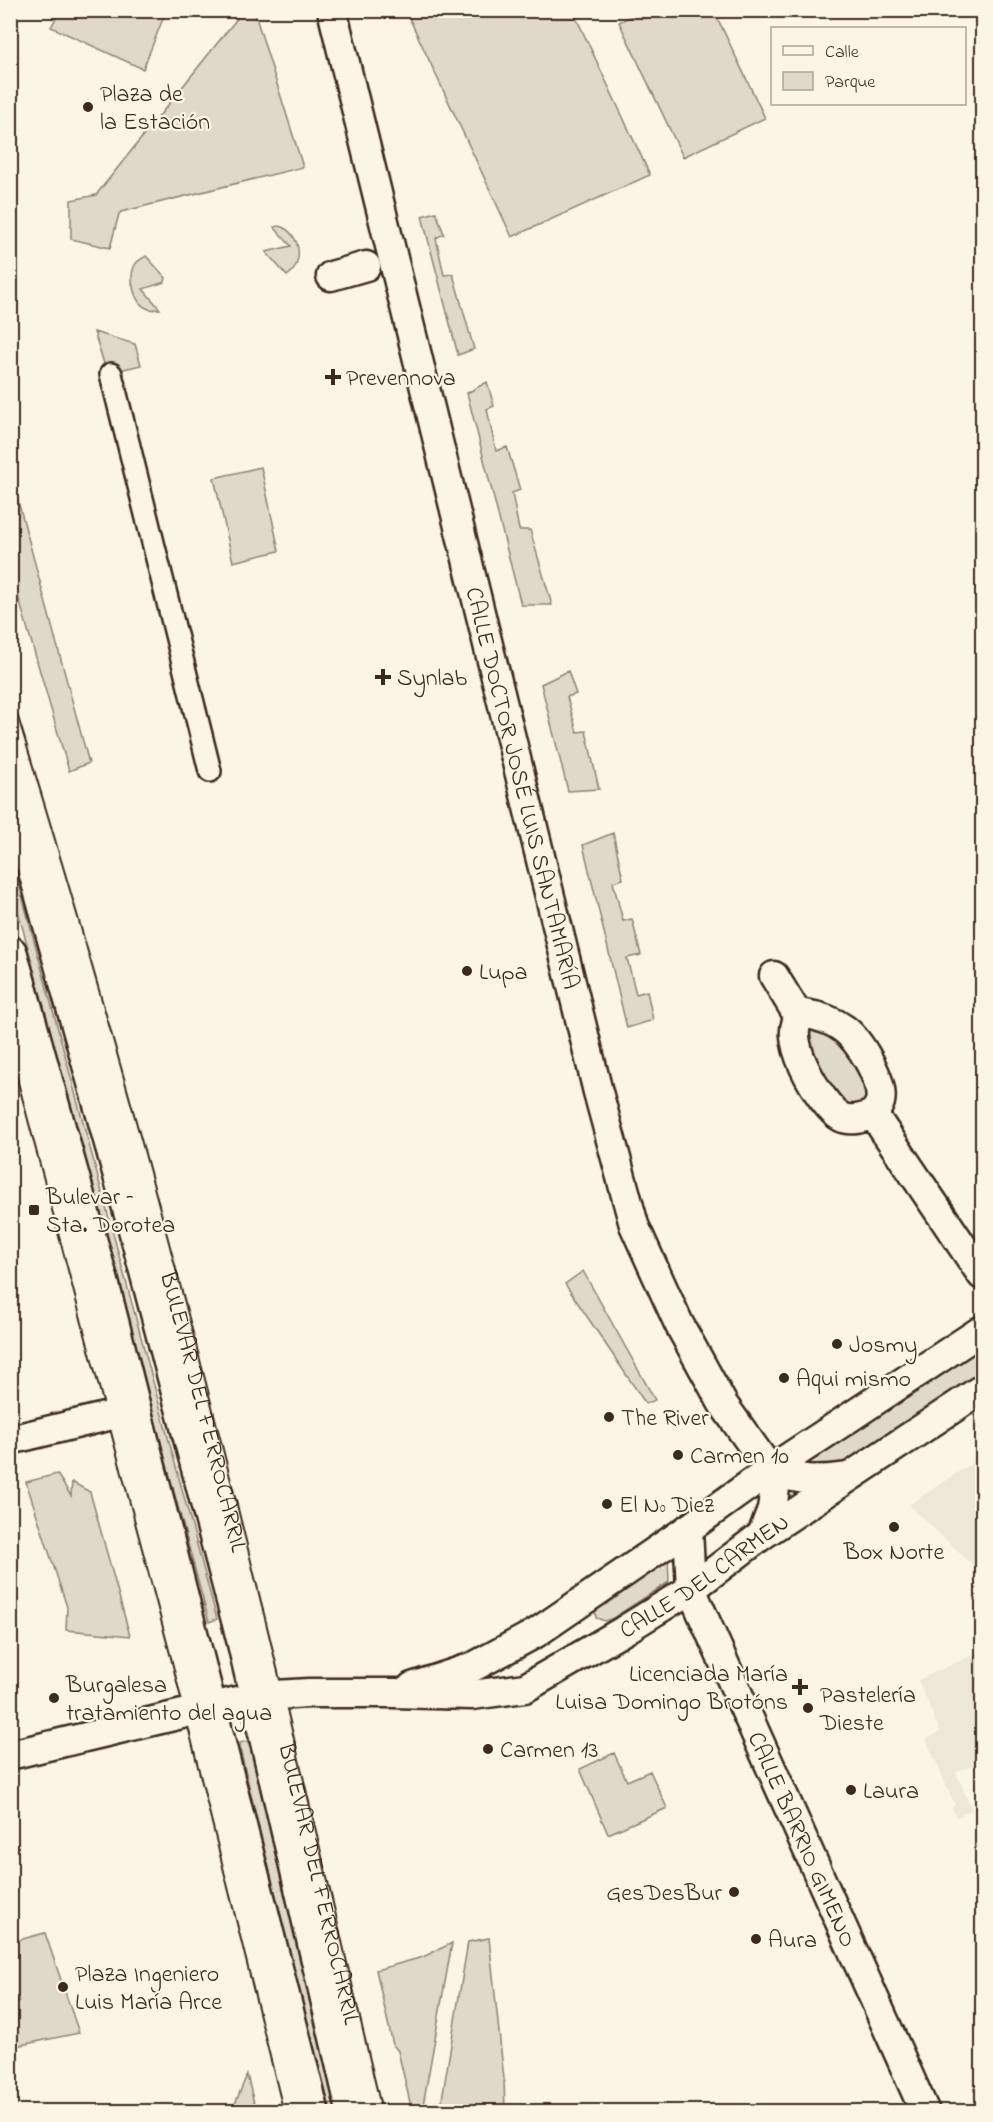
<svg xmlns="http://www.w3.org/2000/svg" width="993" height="2122" viewBox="0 0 993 2122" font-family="'Indie Flower',sans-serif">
	<rect width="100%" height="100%" fill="#fcf5e5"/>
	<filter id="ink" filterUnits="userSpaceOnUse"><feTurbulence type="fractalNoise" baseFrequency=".0167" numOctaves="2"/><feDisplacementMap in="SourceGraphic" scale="12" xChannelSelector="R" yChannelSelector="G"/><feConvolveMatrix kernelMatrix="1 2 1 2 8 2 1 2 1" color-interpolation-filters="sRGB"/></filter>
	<g filter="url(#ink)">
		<path fill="#eee6d6" d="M 982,1456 L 982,1574 L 909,1505 Z
			M 982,1651 L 982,1762 L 956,1772 L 972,1810 L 956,1817 L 952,1807 L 955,1805 L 926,1739 L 940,1732 L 918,1680 Z"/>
		<path fill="#e0d8c8" stroke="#8e8173" stroke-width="1.5" d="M 643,10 L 714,11 L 765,118 L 683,157 L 619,22 Z
			M 60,11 L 60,10 L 166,11 L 143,69 L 51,27 Z
			M 243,11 L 254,11 L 303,167 L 121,212 L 119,214 L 110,248 L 71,239 L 71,200 L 96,195 Z
			M 406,11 L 573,11 L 650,175 L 512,237 Z
			M 436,212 L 444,234 L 436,238 L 444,275 L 453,274 L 474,349 L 458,355 L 422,216 Z
			M 279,226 C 301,232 305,264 287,276 L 266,252 L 291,246 L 274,227 Z
			M 146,256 L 166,278 L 165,282 L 143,289 L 160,309 C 156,309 153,310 149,309 C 134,305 128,278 135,265 C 137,261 142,259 146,256 Z
			M 94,332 L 135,344 L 141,365 L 107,373 Z
			M 487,382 L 494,406 L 487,409 L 496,451 L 507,447 L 520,490 L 512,493 L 519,530 L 530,530 L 552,605 L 521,605 L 467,393 Z
			M 261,467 L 279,551 L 233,562 L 214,478 Z
			M 10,471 L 89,763 L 69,771 L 11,572 Z
			M 568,671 L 576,694 L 567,697 L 577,732 L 586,731 L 599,789 L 568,791 L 541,684 Z
			M 613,833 L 623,879 L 613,882 L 623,921 L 632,919 L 641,955 L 627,958 L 636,994 L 647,991 L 653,1020 L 627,1028 L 583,845 Z
			M 10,851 L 217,1619 L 209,1622 L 11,885 Z
			M 812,1023 C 837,1037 869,1072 869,1102 L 855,1107 C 826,1094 813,1059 806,1030 Z
			M 583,1271 L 655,1400 L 646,1404 L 565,1284 Z
			M 982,1343 L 982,1363 L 967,1384 L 842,1466 L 795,1466 Z
			M 57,1474 L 71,1496 L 72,1482 L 90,1492 L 130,1636 L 66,1630 L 67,1607 L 26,1482 Z
			M 668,1556 L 669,1582 L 613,1618 L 605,1621 L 596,1618 L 595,1611 L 598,1603 Z
			M 247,1741 L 251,1750 L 337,2111 L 328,2111 L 241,1753 L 240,1743 Z
			M 614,1753 L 627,1781 L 650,1771 L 667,1808 L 608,1834 L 580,1769 Z
			M 45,1933 L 79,2033 L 11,2047 L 11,1942 Z
			M 489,1938 L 504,2079 L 505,2111 L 440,2111 L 468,1942 Z
			M 452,1943 L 422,2111 L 412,2111 L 398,2051 L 393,2045 L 376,1970 L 423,1957 Z
			M 247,2075 L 256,2111 L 232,2111 Z"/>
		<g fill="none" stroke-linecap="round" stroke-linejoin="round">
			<defs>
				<g id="service">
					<path id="s1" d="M 10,718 C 68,908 123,1098 173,1289 C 246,1562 309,1837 374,2112"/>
					<path d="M 10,1021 L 178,1653 L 292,2112"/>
				</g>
				<path id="pedestrian" d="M 111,374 L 210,771"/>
				<g id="minor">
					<path id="s2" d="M 332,10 L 598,1092 L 634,1225 L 679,1324 L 723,1404 L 770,1470 L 775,1488 L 772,1509 L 762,1535"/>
					<path d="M 331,276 L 366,266"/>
					<path d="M 774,976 L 799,1017"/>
					<path d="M 805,1014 C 819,1016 832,1020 844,1029 C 859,1040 885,1082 880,1102 C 879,1106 875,1111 873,1114 C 863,1118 851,1122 841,1117 C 822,1107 774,1029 805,1014 Z"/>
					<path d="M 873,1114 L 982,1275"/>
					<path d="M 10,1440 L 133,1410"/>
					<path d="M 770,1470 C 798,1481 818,1481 847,1477"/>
					<path id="s3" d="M 688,1529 L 691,1589 L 925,2112"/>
					<path d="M 412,1687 L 473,1667 L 536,1633 L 688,1529 L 770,1470 L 982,1330"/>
					<path id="s4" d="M 10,1755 L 258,1696 L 309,1693 L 393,1693 L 472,1695 L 525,1688 L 623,1631 L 691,1589 L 762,1535 L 982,1389"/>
				</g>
				<path id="secondary" d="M 10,780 L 136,1231 L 243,1637 L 354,2112
					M 10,953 L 102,1284 L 312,2112"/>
			</defs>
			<use href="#service" stroke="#3b2a1e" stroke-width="18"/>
			<use href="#pedestrian" stroke="#3b2a1e" stroke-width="26"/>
			<use href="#minor" stroke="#3b2a1e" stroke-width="33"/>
			<use href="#secondary" stroke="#3b2a1e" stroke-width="38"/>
			<use href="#service" stroke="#fcf5e5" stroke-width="14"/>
			<use href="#pedestrian" stroke="#fcf5e5" stroke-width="21"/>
			<use href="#minor" stroke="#fcf5e5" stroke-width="28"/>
			<use href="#secondary" stroke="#fcf5e5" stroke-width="33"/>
		</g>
	</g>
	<g fill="#3b2a1e" stroke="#fcf5e5" stroke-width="2">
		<circle cx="88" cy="107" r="6"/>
		<path d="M330 368h6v6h6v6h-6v6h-6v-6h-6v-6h6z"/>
		<path d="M380 668h6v6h6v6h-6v6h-6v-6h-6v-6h6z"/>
		<circle cx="467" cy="971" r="6"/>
		<rect x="28" y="1204" width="12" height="12" rx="3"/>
		<circle cx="837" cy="1344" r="6"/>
		<circle cx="784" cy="1378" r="6"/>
		<circle cx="609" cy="1417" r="6"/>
		<circle cx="678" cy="1455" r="6"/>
		<circle cx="607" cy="1504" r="6"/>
		<circle cx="894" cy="1527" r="6"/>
		<path d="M797 1678h6v6h6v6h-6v6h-6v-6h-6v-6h6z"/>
		<circle cx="54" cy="1698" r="6"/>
		<circle cx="808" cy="1708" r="6"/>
		<circle cx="488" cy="1749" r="6"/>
		<circle cx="851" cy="1790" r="6"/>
		<circle cx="734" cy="1892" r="6"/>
		<circle cx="756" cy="1939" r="6"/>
		<circle cx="63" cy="1987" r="6"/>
	</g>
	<g text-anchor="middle" stroke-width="4.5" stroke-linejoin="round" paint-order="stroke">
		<g font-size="24" fill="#3b2a1e" stroke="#fcf5e5" text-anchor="start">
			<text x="100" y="101">Plaza de<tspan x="100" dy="28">la Estación</tspan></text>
			<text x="346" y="385">Prevennova</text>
			<text x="397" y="685">Synlab</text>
			<text x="479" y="979">Lupa</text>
			<text x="46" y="1204">Bulevar –<tspan x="46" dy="28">Sta. Dorotea</tspan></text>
			<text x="849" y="1352">Josmy</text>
			<text x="796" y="1386">Aqui mismo</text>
			<text x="621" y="1425">The River</text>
			<text x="690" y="1463">Carmen 10</text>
			<text x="619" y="1512">El Nº Diez</text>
			<text x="894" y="1559" text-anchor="middle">Box Norte</text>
			<text x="788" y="1681" text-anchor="end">Licenciada María<tspan x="788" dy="28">Luisa Domingo Brotóns</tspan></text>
			<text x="66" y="1692">Burgalesa<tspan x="66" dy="28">tratamiento del agua</tspan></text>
			<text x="820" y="1702">Pastelería<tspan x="820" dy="28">Dieste</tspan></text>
			<text x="500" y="1757">Carmen 13</text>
			<text x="863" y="1798">Laura</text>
			<text x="722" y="1900" text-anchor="end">GesDesBur</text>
			<text x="768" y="1947">Aura</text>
			<text x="75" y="1981">Plaza Ingeniero<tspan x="75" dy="28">Luis María Arce</tspan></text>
		</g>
		<g font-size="24" fill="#3b2a1e" stroke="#fcf5e5">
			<text dy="8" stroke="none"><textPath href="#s2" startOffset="801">CALLE DOCTOR JOSÉ LUIS SANTAMARÍA</textPath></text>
			<text dy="8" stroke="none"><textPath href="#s1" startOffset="720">BULEVAR DEL FERROCARRIL</textPath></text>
			<text dy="8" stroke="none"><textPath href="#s4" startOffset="734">CALLE DEL CARMEN</textPath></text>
			<text dy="8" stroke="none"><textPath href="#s3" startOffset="334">CALLE BARRIO GIMENO</textPath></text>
			<text dy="8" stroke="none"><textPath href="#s1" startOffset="1206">BULEVAR DEL FERROCARRIL</textPath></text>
		</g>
	</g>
	<rect width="993" height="2122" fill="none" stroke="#fcf5e5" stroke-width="36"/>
	<rect x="18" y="18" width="957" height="2086" fill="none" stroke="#3b2a1e" stroke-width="2" filter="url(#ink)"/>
	<rect x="771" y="27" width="195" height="78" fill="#fcf5e5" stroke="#afa495" stroke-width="1.5"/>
	<rect x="783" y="46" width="30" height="9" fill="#fcf5e5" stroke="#afa495" stroke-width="1.5"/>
	<text x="825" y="57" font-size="18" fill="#3b2a1e">Calle</text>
	<rect x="783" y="72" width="30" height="18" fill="#e0d8c8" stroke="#afa495" stroke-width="1.5"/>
	<text x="825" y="87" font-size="18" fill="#3b2a1e">Parque</text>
</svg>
